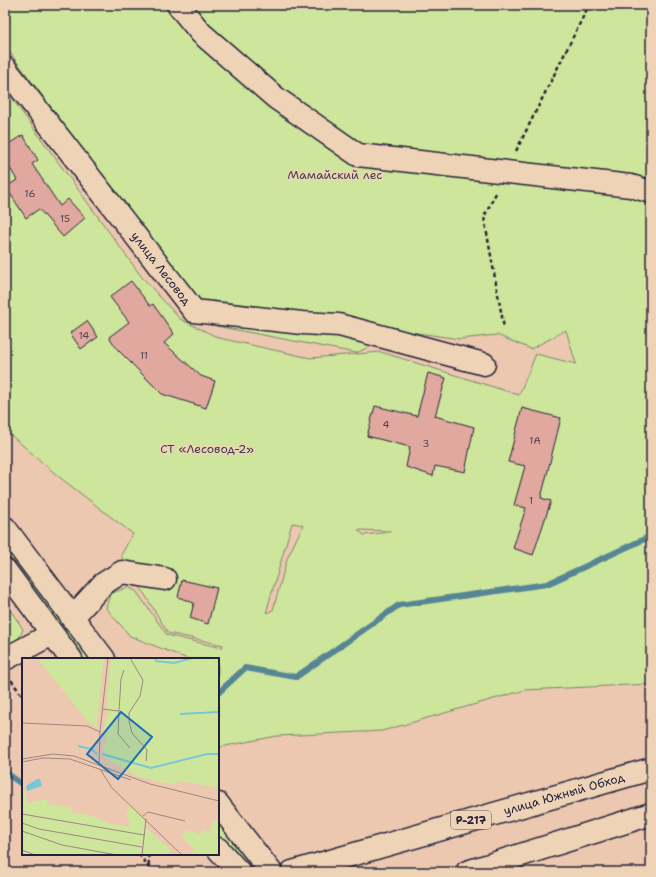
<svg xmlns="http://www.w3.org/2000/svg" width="656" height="877" viewBox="0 0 656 877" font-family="'Shantell Sans',sans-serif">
	<rect width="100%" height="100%" fill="#edc8b0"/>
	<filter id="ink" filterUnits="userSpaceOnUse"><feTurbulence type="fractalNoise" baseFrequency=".025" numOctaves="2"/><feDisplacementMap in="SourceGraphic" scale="8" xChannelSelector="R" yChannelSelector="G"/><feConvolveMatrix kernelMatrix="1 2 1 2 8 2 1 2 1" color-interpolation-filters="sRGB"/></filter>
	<g filter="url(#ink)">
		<path fill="#cee69b" stroke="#78846b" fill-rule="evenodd" d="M 5,5 L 651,5 L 651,684 L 525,690 L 382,731 L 277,736 L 220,747 L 218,743 L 218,659 L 188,659 L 130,636 L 106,608 L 110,594 L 128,587 L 136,591 L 167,635 L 222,648 L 223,645 L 168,633 L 121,555 L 133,534 L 58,476 L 5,430 L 5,89 L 141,276 L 180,319 L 219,338 L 310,358 L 381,352 L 519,395 L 536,354 L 576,364 L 566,330 L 531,349 L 497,335 L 460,339 L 404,331 L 356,353 L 216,326 L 5,46 ZM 292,523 L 303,525 L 287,559 L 273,610 L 266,613 ZM 358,530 L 391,531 L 391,532 L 364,535 Z
			M 5,537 L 97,659 L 79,659 L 5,559 Z
			M 5,602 L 23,629 C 20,639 14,642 5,647 Z
			M 218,818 L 251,864 L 244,869 L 218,838 Z"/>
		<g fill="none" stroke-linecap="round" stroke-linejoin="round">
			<path stroke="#568696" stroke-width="6" d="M 218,693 L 245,668 L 296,677 L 399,605 L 547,584 L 651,536
				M 5,772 L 23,785"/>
		</g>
		<path fill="#e0a89f" stroke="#22223b" d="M 23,135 L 38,160 L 32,164 L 60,206 L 68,199 L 85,218 L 63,237 L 39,209 L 26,218 L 6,187 L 17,180 L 5,160 L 5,146 Z
			M 131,281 L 150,306 L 153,304 L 174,334 L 164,343 L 201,376 L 215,381 L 206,408 L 162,394 L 118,350 L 109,337 L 129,322 L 110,297 Z
			M 87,321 L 98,337 L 81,349 L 70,333 Z
			M 428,373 L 446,378 L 435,416 L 474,427 L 465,472 L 435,466 L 433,476 L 406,467 L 410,447 L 367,436 L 375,406 L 417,416 Z
			M 522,408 L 561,418 L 541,498 L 551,501 L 533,555 L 513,548 L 526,508 L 514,505 L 525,466 L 508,462 Z
			M 182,580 L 217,588 L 208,624 L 190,618 L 194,603 L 178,597 Z"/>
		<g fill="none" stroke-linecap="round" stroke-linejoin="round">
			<defs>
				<g id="minor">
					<path d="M 178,5 L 201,33 L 276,98 L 358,155 L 631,186 L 651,192"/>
					<path id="s1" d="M 5,68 L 194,311 L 302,323 L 339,325 L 484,364"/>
					<path d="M 72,618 L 103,584 L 122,572 L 165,579"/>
					<path d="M 5,659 L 52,634"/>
				</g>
				<g id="major">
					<path d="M 5,528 L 104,659"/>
					<path d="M 5,570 L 71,659"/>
					<path d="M 218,804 L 271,872"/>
					<path d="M 218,849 L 239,872"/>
					<path id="s2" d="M 292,872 L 651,769"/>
					<path d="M 467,872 L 651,814"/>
				</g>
			</defs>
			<use href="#minor" stroke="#22223b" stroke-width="25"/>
			<use href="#major" stroke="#22223b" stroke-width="25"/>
			<path stroke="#22223b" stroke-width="2.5" stroke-dasharray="4 3" stroke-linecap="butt" d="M 516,151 L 589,5
				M 496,193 L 484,217 L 504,328
				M 11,680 L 23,697
				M 139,854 L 152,872
				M 148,854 L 149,866"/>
			<use href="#minor" stroke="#efd3b6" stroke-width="22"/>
			<use href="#major" stroke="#efd3b6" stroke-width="22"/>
		</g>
	</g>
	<g text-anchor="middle" stroke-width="3.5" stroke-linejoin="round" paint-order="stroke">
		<g font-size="10" fill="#524454">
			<text x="30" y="197">16</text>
			<text x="65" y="222">15</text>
			<text x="84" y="339">14</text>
			<text x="144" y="359">11</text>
			<text x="386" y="428">4</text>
			<text x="535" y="444">1А</text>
			<text x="426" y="447">3</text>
			<text x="531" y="504">1</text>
		</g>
		<rect fill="#efd3b6" stroke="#605760" stroke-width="1" x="451" y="811" width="40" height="18" rx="3"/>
		<g font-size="11" font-weight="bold" fill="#22223b">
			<text x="471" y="824">Р-217</text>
		</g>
		<g font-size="12" fill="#3c3f49" stroke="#efd3b6">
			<text x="335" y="179">Мамайский лес</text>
			<text x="207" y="453">СТ «Лесовод-2»</text>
		</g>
		<g font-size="12" fill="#22223b" stroke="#efd3b6">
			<text dy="4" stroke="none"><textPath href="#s1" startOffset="254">улица Лесовод</textPath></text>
			<text dy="4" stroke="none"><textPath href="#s2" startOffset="283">улица Южный Обход</textPath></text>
		</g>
	</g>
	<g transform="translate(22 658)">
		<rect width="197" height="197" fill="#edc8b0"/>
		<path d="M 15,0 L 82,0 L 75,70 L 67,65 ZM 89,0 L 197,0 L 197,130 L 159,123 L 151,127 L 115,118 L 81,98 L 83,94 L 81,87 L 85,85 L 82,71 L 83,60 L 86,60 L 85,41 ZM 1,125 L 5,145 L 25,141 L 25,146 L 48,149 L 51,155 L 68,157 L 89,166 L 106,169 L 108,165 L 104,158 L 107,147 L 123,162 L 119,197 L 0,197 ZM 197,162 L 197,197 L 177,197 L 174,194 L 169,197 L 172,191 L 159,179 L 165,172 L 178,176 L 183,171 L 187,175 L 191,163 ZM 123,169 L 148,191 L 147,197 L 121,197 Z" fill="#cee69b"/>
		<path d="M 15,121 L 18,121 L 20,128 L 5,133 L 4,128 Z" fill="#78c8d3"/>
		<path fill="none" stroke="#78c8d3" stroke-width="2" d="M 133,0 L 134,3 L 152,5 L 171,0M 158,56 L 197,54M 56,88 L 69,91 L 75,96M 80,96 L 129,110 L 185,96 L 197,96"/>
		<path fill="none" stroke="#9c8681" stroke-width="1" d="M 108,0 L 121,22 L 118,38 L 107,55 L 107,63 L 110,75 L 125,92 L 124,103M 80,51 L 97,53 L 96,76 L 108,90M 97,53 L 99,21 L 102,12M 0,65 L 65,68 L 78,74M 0,101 L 31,96 L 52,98 L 128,126 L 197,143M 0,104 L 21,100 L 48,101 L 109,122M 77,107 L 78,74 L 86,0M 78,111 L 90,130 L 160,197M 0,156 L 122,177M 121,158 L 126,154 L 163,163M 0,165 L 17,171 L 120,189M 0,173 L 40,187 L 95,197M 0,192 L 13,197M 120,197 L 124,161"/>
		<path fill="#1f6fb2" fill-opacity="0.15" stroke="#1f6fb2" stroke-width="2" d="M 99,54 L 130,79 L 96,121 L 65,96 Z"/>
		<rect width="197" height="197" fill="none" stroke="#22223b" stroke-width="2"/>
	</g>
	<rect width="656" height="877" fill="none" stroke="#efd3b6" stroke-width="20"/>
	<rect x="10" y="10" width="636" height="857" fill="none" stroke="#22223b" stroke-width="1.5" filter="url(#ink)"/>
</svg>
